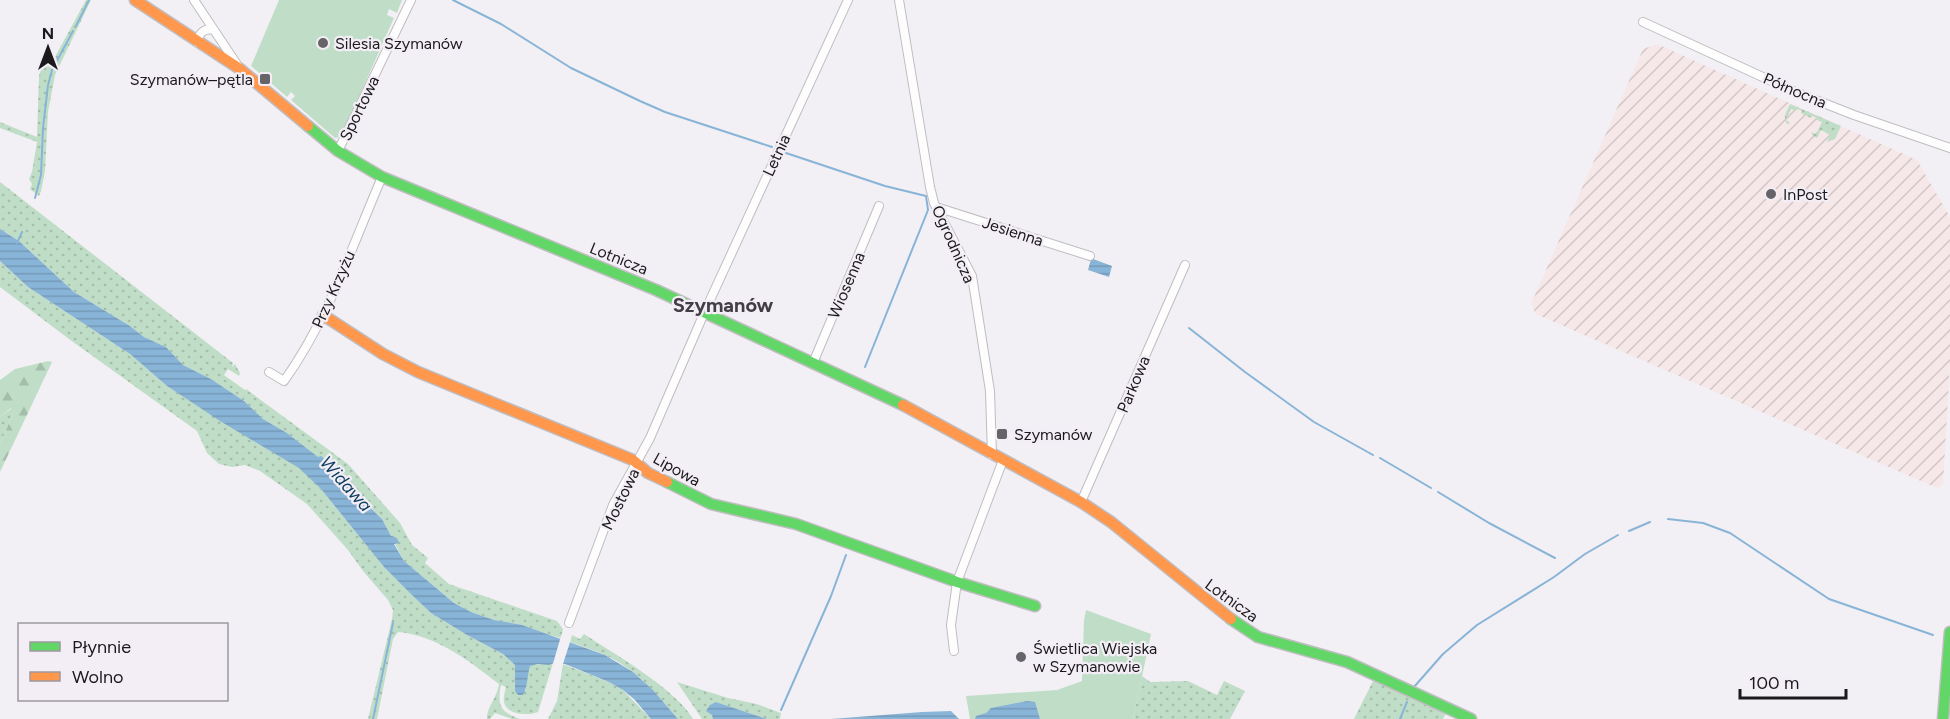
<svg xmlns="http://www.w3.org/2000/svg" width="1950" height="719" viewBox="0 0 1950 719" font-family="Figtree,sans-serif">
	<defs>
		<pattern id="industrial-furrows" width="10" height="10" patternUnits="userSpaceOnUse" patternTransform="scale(1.5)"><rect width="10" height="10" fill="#f6e7e8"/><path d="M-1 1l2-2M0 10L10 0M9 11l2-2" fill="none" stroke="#d2c6c6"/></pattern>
		<pattern id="grass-dots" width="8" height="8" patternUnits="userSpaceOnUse" patternTransform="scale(1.5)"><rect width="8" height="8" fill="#c0dec7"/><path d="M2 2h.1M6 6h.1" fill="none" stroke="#a4beaa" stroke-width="1.8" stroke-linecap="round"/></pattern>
		<pattern id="forest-firs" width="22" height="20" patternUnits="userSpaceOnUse" patternTransform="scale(1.5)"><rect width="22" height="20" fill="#c0dec7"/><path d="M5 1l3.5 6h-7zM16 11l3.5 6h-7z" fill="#a4beaa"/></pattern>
		<pattern id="water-rules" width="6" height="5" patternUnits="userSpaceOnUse" patternTransform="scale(1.5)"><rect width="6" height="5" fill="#88b4d7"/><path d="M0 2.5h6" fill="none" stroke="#759ab8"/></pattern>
	</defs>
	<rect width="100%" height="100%" fill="#f2f0f4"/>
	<path fill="url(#industrial-furrows)" d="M 1657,44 L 1917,160 L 1950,217 L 1950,362 L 1943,485 L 1937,488 L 1536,314 L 1531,304 L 1643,49 Z"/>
	<path fill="url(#grass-dots)" d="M 86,0 L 91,0 L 55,75 L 48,112 L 45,171 L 41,191 L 39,196 L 30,189 L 32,184 L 29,179 L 32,172 L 37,142 L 0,128 L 0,122 L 37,137 L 39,76 L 42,66 L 50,66 Z
		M 1790,104 L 1841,126 L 1835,139 L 1827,142 L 1830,135 L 1821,130 L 1817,138 L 1813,136 L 1811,132 L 1816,134 L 1822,122 L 1817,120 L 1817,118 L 1812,116 L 1811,118 L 1801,113 L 1802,111 L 1797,109 L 1796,111 L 1791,109 L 1786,120 L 1790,123 L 1787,124 C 1782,117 1787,111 1790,104 Z
		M 0,182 L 233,363 L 232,367 L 235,364 L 240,373 L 239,376 L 228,369 L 224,375 L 245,390 L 246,389 L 348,464 L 400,523 L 412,545 L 428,558 L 425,563 L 449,584 L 557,621 L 563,629 L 561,638 L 494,620 L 471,612 L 454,603 L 404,561 L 382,519 L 348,484 L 305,447 L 287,433 L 263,419 L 244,401 L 211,379 L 183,365 L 166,347 L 144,337 L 130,326 L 74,292 L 19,241 L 0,229 Z
		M 0,261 L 28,287 L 130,354 L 167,386 L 221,421 L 300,468 L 321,489 L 384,567 L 431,613 L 467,635 L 503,654 L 515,665 L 515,691 L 526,690 L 526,676 L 530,665 L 553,663 L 538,712 C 529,716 506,715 504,702 C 503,698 505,691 506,687 L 501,685 C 497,705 500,712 520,719 L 512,719 L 495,713 L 490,719 L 487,719 C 486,708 497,698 499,684 C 469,661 436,635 398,632 L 393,639 L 377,719 L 368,719 L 392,619 L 393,610 L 388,600 L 363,571 L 348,550 L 307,504 L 260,471 L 245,465 L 232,467 L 219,464 L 207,453 L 197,431 L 69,339 L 0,287 Z
		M 12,408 L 13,413 L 0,445 L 0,417 Z
		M 584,634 C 613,653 677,690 693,719 L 678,719 C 657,694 636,669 605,655 C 594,650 581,646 570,642 L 572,635 L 580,639 Z
		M 563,664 L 609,682 L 623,690 L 651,719 L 548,719 L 557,701 Z
		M 1142,676 L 1150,682 L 1188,681 L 1217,695 L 1224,681 L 1245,691 L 1230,719 L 1133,719 Z
		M 1373,681 L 1446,713 L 1443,719 L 1354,719 Z
		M 677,682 L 728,698 L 757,704 L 781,713 L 780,719 L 767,719 L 716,702 L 713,719 L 702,719 Z"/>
	<path fill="url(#forest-firs)" d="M 48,361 L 52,362 L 0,472 L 0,445 L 13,413 L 11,408 L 0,417 L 0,380 L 15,369 Z"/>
	<path fill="#c0dec7" d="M 279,0 L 402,0 L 397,13 L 389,9 L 387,15 L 394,18 L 341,137 L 335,138 L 291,100 L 295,96 L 291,92 L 287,97 L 251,66 Z
		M 1086,610 L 1151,634 L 1133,719 L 970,719 L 966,696 L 1057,690 L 1082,681 L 1084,620 Z"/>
	<path fill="url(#water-rules)" d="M 0,229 L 19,241 L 74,292 L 130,326 L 144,337 L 166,347 L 183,365 L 211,379 L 244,401 L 263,419 L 287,433 L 318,457 L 321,456 L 327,461 L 328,466 L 382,519 L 391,536 L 397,538 L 399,543 L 394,544 L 404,561 L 454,603 L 471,612 L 494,620 L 522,625 L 605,655 L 633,672 L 653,690 L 678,719 L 651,719 L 634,699 L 623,690 L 609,682 L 565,664 L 554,663 L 549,665 L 538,664 L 530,666 C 527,675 528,687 523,695 L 518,695 L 515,691 L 515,665 L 503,654 L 467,635 L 431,613 L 412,595 L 384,567 L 321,489 L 299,468 L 220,421 L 167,386 L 130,354 L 28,287 L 0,261 Z
		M 1091,259 L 1093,259 L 1112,266 L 1109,277 L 1088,270 Z
		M 1027,701 L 1035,702 L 1040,719 L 975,719 L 976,716 L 986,713 L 991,708 Z
		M 716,702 L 767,719 L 713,719 L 712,715 L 706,711 L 710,705 Z
		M 951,711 L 959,719 L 831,719 L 922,712 Z"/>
	<path fill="#f2f0f4" d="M 561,636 L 571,639 L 562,667 L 552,667 Z"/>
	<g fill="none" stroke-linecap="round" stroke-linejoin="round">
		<path stroke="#88b4d7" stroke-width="2" d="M 453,0 L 501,24 L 571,68 L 640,101 L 665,112 L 772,147
			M 76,26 L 89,0
			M 783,152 L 885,186 L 926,196 L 928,210 L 865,367
			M 35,198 L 41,175 L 43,128 L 48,85 L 52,70 L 73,31
			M 17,243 L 22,232
			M 1189,328 L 1245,372 L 1314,422 L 1373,455
			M 1380,458 L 1431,488
			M 1438,492 L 1489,523 L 1555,558
			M 1668,519 L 1703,523 L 1730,533 L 1829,599 L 1933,635
			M 1629,531 L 1650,522
			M 1414,687 L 1443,654 L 1477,625 L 1554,577 L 1585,554 L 1618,535
			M 781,710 L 831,596 L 846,555
			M 373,719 L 393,623
			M 1400,719 L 1407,702"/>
		<defs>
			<path id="street" d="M 194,0 L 238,66
				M 899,0 L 930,187 L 934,203 L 972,276 L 990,391 L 992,455
				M 1643,22 L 1793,91 L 1854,115 L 1950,148
				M 198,43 C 198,33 204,28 214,30
				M 338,151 L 411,0
				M 936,207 L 1090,256
				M 813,363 L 879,206
				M 269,372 L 284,381 C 328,320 352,246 382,177
				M 1081,502 L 1185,265
				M 569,623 L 613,505 L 650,438 L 705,311 L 848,0
				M 954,651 L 951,625 L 957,582 L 1003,460"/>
			<path id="fast" d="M 308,126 L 338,151 L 382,177 L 656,290 L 903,405
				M 667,482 L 711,504 L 796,524 L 957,582 L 1035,606
				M 1231,619 L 1258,637 L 1347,662 L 1471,719
				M 1943,719 L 1950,632"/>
			<path id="slow" d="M 135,0 L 240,69 L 308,126
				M 323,315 L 383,354 L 418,372 L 633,460 L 648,473 L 667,482
				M 903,405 L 1081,502 L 1111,522 L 1231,619"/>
		</defs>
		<use href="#street" stroke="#bfbdc1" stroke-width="10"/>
		<use href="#fast" stroke="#bfbdc1" stroke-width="13"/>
		<use href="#slow" stroke="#bfbdc1" stroke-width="13"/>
		<use href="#street" stroke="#fdfdfd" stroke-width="8"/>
		<use href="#fast" stroke="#63d668" stroke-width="10"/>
		<use href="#slow" stroke="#ff974d" stroke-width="10"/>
	</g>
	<g fill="#666468" stroke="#f3eef6" stroke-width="2">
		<circle cx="323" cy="43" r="6"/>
		<rect x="259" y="73" width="12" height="12" rx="3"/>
		<circle cx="1771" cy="194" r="6"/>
		<rect x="996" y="428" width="12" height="12" rx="3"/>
		<circle cx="1021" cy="657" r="6"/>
	</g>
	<g text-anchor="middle" stroke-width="4.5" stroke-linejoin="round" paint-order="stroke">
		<g font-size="16" fill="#1b191c" stroke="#f3eef6" text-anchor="start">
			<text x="335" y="49">Silesia Szymanów</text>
			<text x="253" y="85" text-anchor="end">Szymanów–pętla</text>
			<text x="1783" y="200">InPost</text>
			<text x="1014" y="440">Szymanów</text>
			<text x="1033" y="654">Świetlica Wiejska<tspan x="1033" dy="18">w Szymanowie</tspan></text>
		</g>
		<g font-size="16" fill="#1b191c" stroke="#f3eef6">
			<text transform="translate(1795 90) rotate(23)" y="6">Północna</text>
			<text transform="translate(359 108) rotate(-64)" y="6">Sportowa</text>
			<text transform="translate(776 155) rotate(-65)" y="6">Letnia</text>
			<text transform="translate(1013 231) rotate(18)" y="6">Jesienna</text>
			<text transform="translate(954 244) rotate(66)" y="6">Ogrodnicza</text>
			<text transform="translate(619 258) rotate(22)" y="6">Lotnicza</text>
			<text transform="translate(846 285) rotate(-67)" y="6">Wiosenna</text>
			<text transform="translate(333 289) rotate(-66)" y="6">Przy Krzyżu</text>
			<text transform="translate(1133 384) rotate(-67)" y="6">Parkowa</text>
			<text transform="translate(677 469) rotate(29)" y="6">Lipowa</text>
			<text transform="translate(620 499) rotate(-64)" y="6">Mostowa</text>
			<text transform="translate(1232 600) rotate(36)" y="6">Lotnicza</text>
		</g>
		<g font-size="18" font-style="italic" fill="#0a3d5e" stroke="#f3eef6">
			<text transform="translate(346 484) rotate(48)" y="6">Widawa</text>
		</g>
		<g font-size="20" font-weight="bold" fill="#413e44" stroke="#f3eef6">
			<text x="723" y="312">Szymanów</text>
		</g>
	</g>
	<rect x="18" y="623" width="210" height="78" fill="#f3eef6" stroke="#9d999f" stroke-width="1.5"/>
	<rect x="30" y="642" width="30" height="9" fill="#63d668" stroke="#9d999f" stroke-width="1.5"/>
	<text x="72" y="653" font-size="18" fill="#1b191c">Płynnie</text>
	<rect x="30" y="672" width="30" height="9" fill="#ff974d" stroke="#9d999f" stroke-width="1.5"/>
	<text x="72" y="683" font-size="18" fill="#1b191c">Wolno</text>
	<g transform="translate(48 48)" stroke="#f3eef6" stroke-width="4.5" paint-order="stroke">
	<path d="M0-4.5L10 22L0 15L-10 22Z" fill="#1b191c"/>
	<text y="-9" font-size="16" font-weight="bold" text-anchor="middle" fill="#1b191c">N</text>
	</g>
	<path d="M1740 689v9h106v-9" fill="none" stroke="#1b191c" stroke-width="3"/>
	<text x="1749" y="689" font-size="18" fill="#1b191c" stroke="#f3eef6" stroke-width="4.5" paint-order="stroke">100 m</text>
</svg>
